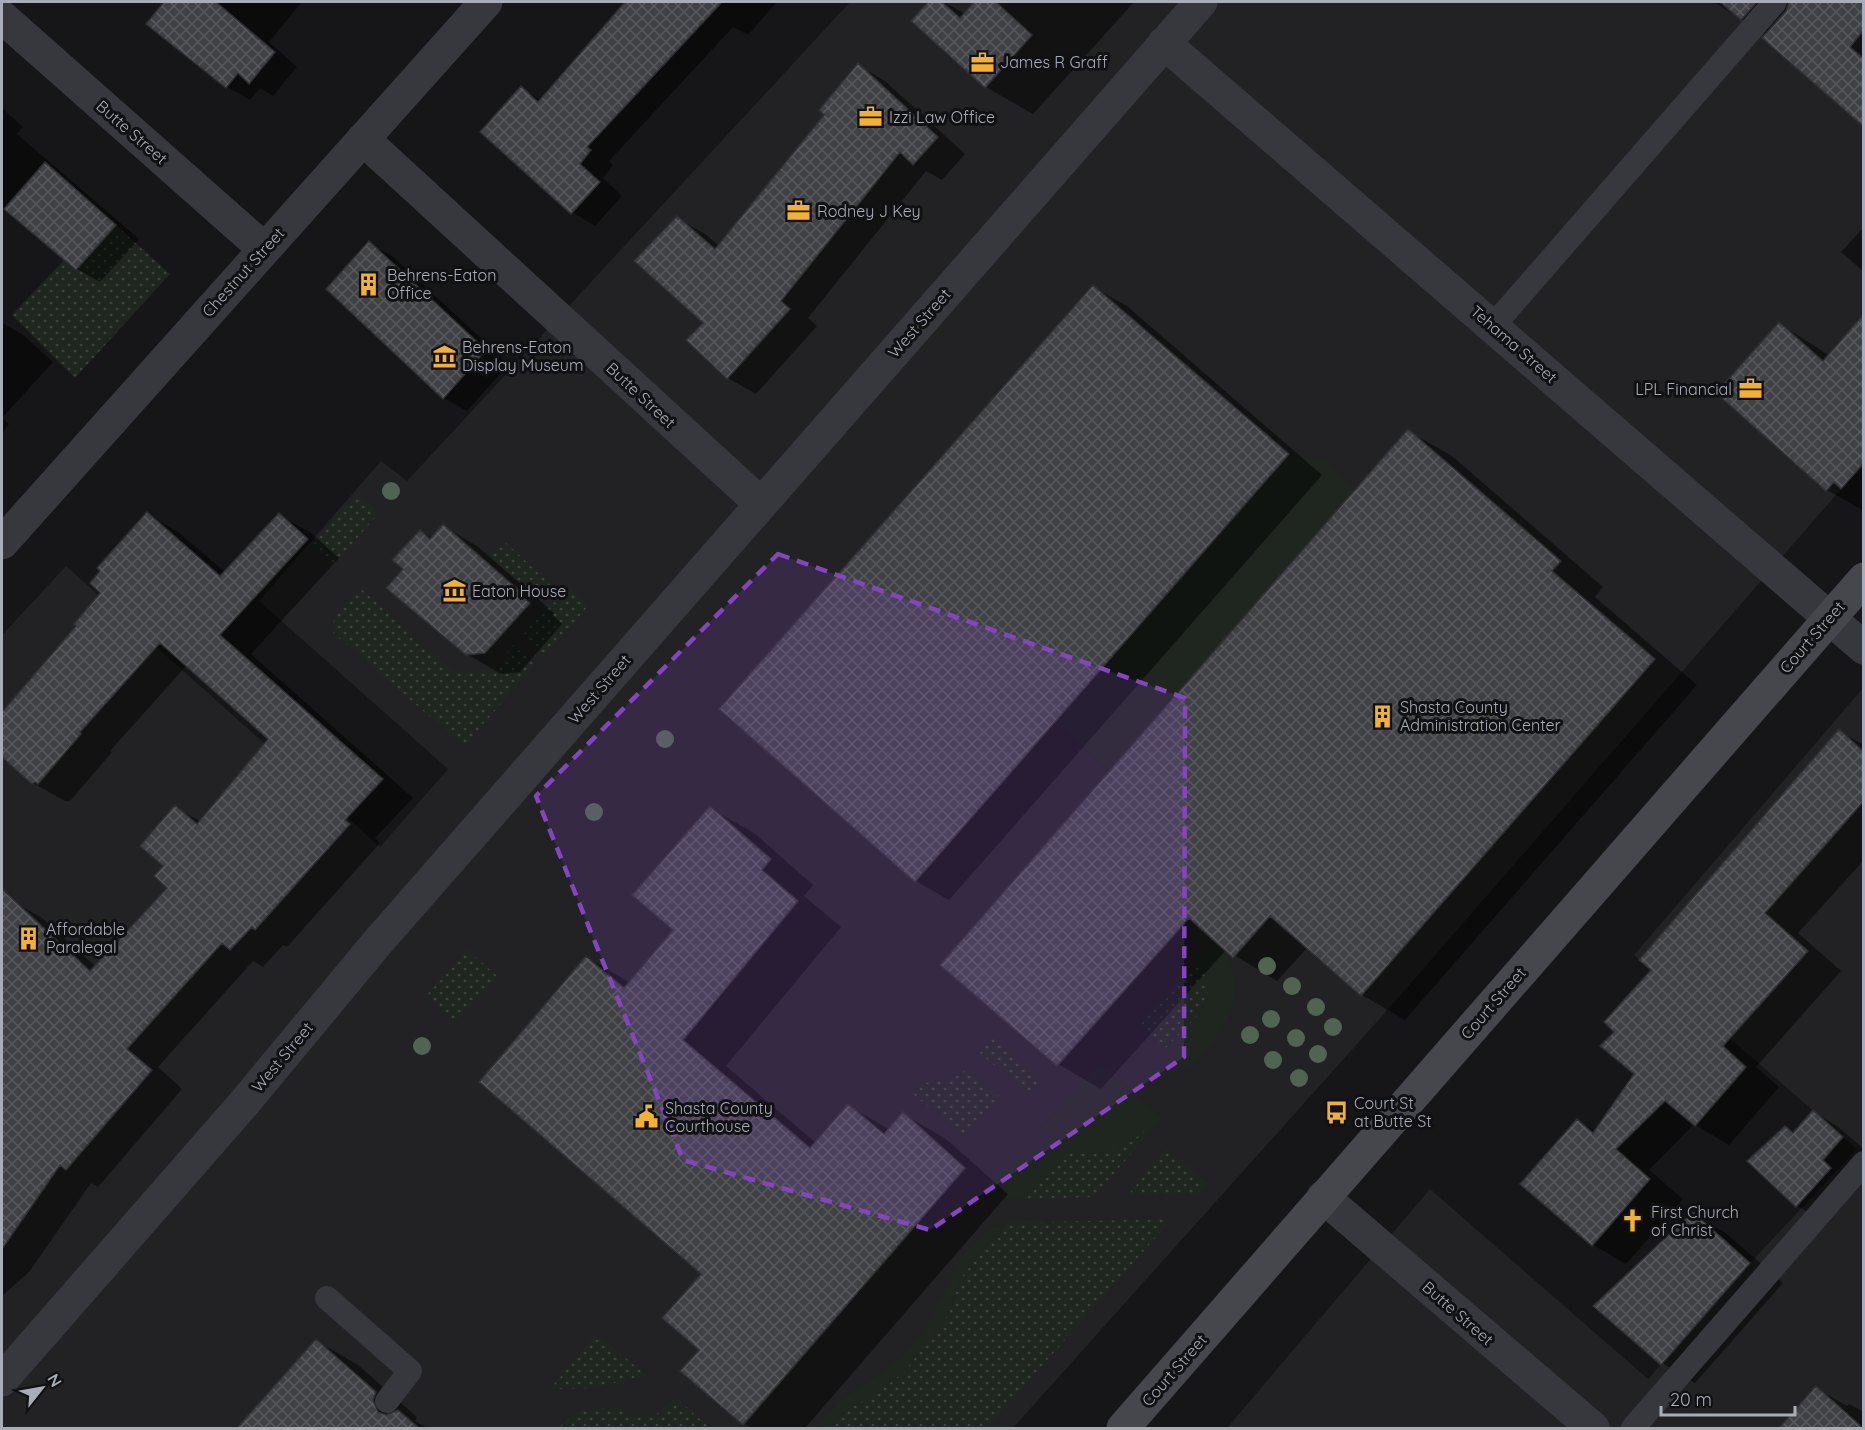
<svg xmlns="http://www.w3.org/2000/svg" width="1865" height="1430" viewBox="0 0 1865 1430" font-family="Quicksand,sans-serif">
	<defs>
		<pattern id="grass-dots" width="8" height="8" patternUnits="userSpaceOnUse" patternTransform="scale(1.5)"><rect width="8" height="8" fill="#1e261f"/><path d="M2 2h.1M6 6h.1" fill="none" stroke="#3c433d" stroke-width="1.8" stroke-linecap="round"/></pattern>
		<pattern id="building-cross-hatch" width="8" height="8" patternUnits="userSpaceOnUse" patternTransform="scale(1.5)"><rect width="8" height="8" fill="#404145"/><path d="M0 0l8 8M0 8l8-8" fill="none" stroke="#595a5e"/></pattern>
	</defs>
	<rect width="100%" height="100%" fill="#161618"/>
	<path fill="#222225" d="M 850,2 L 1863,2 L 1863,464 L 1383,1015 L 1013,1428 L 2,1428 L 2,635 L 66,566 L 380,847 L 448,769 L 259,601 L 381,461 L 407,481 Z
		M 1863,688 L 1863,1428 L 1227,1428 L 1430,1189 L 1648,1379 L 1750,1263 L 1857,1149 L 1634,955 Z"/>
	<path fill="url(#grass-dots)" d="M 116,225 L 170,274 L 75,378 L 12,315 L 64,260 L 76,270 Z
		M 358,493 L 379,513 L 333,565 L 311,545 Z
		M 505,542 L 550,584 L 543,591 L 546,595 L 541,601 L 490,557 Z
		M 361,589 L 455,673 L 492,670 L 513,645 L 535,665 L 464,746 L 334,634 C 327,617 350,601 361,589 Z
		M 570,589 L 588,606 L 545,655 L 523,635 L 553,601 L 557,604 Z
		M 468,950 L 497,976 L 455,1022 L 427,995 Z
		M 1197,958 C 1228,997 1192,1021 1166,1048 L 1137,1022 Z
		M 993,1035 L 1040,1080 L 1027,1094 L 979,1052 Z
		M 967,1068 L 1000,1097 L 965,1139 L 911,1092 C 927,1076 952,1085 967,1068 Z
		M 1144,1131 L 1147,1135 L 1094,1197 L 1026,1199 L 1068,1151 C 1097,1159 1122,1150 1144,1131 Z
		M 1166,1148 L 1207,1184 L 1199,1193 L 1128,1195 Z
		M 1172,1219 L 987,1428 L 830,1428 L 849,1408 L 879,1392 L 934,1337 L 951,1308 L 960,1279 L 1005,1223 Z
		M 600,1337 L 646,1375 L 594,1388 L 550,1389 L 593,1338 Z
		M 676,1398 L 710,1428 L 558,1428 L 577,1412 L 596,1408 L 618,1408 L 628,1417 L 654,1416 Z"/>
	<path fill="#1e261f" d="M 1289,455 L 1327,460 L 1355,491 L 1109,772 L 1055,723 Z
		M 1214,941 C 1259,981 1224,1036 1188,1070 L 1166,1048 C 1192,1021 1228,997 1197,958 Z
		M 1100,1063 L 1162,1118 L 1147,1135 L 1144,1131 C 1121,1152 1098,1158 1068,1151 L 1026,1199 L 986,1200 L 983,1191 L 1018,1152 L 1035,1167 L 1057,1142 L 1041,1128 Z
		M 1005,1223 L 960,1279 L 951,1308 L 943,1322 L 904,1372 L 879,1392 L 849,1408 L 830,1428 L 815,1428 L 844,1397 L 895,1363 L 919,1337 L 942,1297 L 957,1262 L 991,1226 Z"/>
	<path fill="#0007" d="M 166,2 L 302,2 L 269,42 L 297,67 L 273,96 L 260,88 L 250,100 L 227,87 L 148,23 Z
		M 627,2 L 777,2 L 748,35 L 733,27 L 609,161 L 613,165 L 603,178 L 622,196 L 595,226 L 572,212 L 521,88 L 541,100 Z
		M 930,2 L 944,2 L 965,14 L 976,2 L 1134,2 L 1033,114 L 986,87 L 913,21 Z
		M 1714,2 L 1864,2 L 1864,124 L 1764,38 L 1767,35 Z
		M 858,65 L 886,82 L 965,154 L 942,180 L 926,171 L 808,318 L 817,326 L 756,394 L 728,378 L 705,323 L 677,218 L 705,234 L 719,246 L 826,114 Z
		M 2,108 L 23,127 L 17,134 L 139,239 L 100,282 L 77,269 L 5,208 L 2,212 Z
		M 1864,227 L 1864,272 L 1841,252 Z
		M 369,243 L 392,256 L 509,364 L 467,411 L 444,398 Z
		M 1093,287 L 1127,306 L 1322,475 L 949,900 L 916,881 Z
		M 1864,317 L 1864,511 L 1827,490 L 1780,324 L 1830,356 Z
		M 2,323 L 22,334 L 53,362 L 2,418 L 9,424 L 2,434 Z
		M 1408,431 L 1452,456 L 1603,587 L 1595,597 L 1697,685 L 1405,1020 L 1362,995 L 1308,947 L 1277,981 L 1226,950 L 1101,1089 L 1058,1064 Z
		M 147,514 L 178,532 L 225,572 L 279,515 L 311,533 L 339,558 L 251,654 L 413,798 L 375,838 L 380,843 L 287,947 L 283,945 L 263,967 L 253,961 L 158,1067 L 182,1089 L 98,1187 L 91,1183 L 29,1272 L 2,1296 L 2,962 L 14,948 L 2,938 L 2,912 L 11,900 L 42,918 L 96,967 L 169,888 L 165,866 L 175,807 L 201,822 L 271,739 L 187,665 L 110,751 L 112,752 L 70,801 L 65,801 L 33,783 L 2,755 L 2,714 L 78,626 L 102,593 Z
		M 443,526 L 477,546 L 554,613 L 553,615 L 562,624 L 520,672 L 501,674 L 467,654 L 388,588 L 405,569 L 420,531 L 432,538 Z
		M 1839,731 L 1864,745 L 1864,860 L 1798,933 L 1841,971 L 1756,1067 L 1779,1087 L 1729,1145 L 1694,1124 L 1649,1170 L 1683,1199 L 1626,1264 L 1593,1245 L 1578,1121 L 1596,1131 L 1636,1074 L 1616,1032 L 1653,970 Z
		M 710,808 L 754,833 L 813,885 L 804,896 L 841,927 L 726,1066 L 816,1143 L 849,1106 L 890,1130 L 903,1114 L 946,1139 L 1008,1194 L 805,1428 L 752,1428 L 744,1424 L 701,1350 L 703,1274 L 587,957 L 630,983 L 675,930 Z
		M 1814,1112 L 1837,1126 L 1864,1149 L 1820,1219 L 1797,1206 L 1750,1161 L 1786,1128 L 1795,1133 Z
		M 1693,1214 L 1727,1234 L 1783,1283 L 1695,1383 L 1662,1363 Z
		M 317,1341 L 358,1365 L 417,1417 L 415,1421 L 427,1428 L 239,1428 Z
		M 1816,1388 L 1847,1406 L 1849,1404 L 1864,1412 L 1864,1428 L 1781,1428 Z"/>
	<path fill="url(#building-cross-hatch)" stroke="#303034" stroke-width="1.5" d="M 164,2 L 216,2 L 275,52 L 249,84 L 238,73 L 226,88 L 146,24 Z
		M 625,2 L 722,2 L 587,147 L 591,150 L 580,164 L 600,182 L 571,214 L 480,132 L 521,86 L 538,102 Z
		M 928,2 L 942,2 L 960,18 L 974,2 L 996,2 L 1032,35 L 985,88 L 911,21 Z
		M 1720,2 L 1757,2 L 1741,20 Z
		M 1789,2 L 1863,2 L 1863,31 L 1850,47 L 1863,58 L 1863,126 L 1762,38 L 1786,11 Z
		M 858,63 L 938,137 L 913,165 L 900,152 L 781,301 L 790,309 L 727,379 L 686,340 L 703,323 L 634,261 L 677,216 L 715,249 L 824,115 L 819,110 Z
		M 45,162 L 116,225 L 76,270 L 4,209 Z
		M 369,241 L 486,350 L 443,399 L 326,289 Z
		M 1093,285 L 1289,454 L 915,882 L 719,709 Z
		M 1863,315 L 1863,464 L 1841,489 L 1834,482 L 1826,491 L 1716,393 L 1779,322 L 1823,361 Z
		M 1408,429 L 1561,561 L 1552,571 L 1655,659 L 1361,996 L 1270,916 L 1233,958 L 1189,918 L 1057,1066 L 940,965 Z
		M 147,512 L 220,576 L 279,513 L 308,539 L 220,635 L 383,779 L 345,820 L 350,824 L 255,930 L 252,927 L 230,950 L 222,943 L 127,1049 L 152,1070 L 66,1170 L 60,1165 L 2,1249 L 2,889 L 90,971 L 167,888 L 154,876 L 163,866 L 140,846 L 175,805 L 197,824 L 268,739 L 160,643 L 80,732 L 81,734 L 38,784 L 35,782 L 32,784 L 2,757 L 2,712 L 76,626 L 74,624 L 100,593 L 90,583 L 100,571 L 97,568 Z
		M 443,524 L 522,593 L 520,595 L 530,603 L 485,653 L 466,655 L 386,588 L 403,569 L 392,560 L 420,530 L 430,539 Z
		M 1839,729 L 1863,751 L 1863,802 L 1765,913 L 1808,951 L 1723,1046 L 1746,1067 L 1695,1126 L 1665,1101 L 1616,1149 L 1650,1179 L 1592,1246 L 1520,1184 L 1577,1119 L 1593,1133 L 1634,1074 L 1600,1046 L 1614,1032 L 1604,1022 L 1651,970 L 1639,960 Z
		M 710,806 L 771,859 L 762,870 L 798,901 L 683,1040 L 810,1148 L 848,1104 L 884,1134 L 903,1112 L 965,1168 L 743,1425 L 680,1371 L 699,1350 L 662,1318 L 701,1274 L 479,1082 L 586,956 L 624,988 L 673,930 L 632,895 Z
		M 1813,1110 L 1843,1137 L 1823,1160 L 1831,1168 L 1796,1207 L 1747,1161 L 1785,1126 L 1793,1133 Z
		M 1693,1212 L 1750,1263 L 1661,1365 L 1593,1306 Z
		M 316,1339 L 376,1392 L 373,1400 L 378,1412 L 386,1415 L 398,1410 L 419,1428 L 237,1428 Z
		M 1816,1386 L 1863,1428 L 1779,1428 Z"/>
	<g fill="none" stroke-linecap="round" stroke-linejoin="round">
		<path stroke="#37383d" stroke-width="24" d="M 1493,326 L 1775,2
			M 327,1298 L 410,1371 L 387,1401
			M 1633,1428 L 1864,1163"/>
		<path stroke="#37383d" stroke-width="33" d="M 2,17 L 263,248
			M 363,139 L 761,504
			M 2,543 L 486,2"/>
		<path stroke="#37383d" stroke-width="33" d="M 1164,43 L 1864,648
			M 1323,1197 L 1593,1428
			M 2,1380 L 245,1102 L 377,943 L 1201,2"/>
		<path stroke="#45474d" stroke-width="33" d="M 1123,1428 L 1864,579"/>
	</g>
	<g fill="#506452">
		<circle cx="391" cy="491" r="9"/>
		<circle cx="665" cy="739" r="9"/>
		<circle cx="594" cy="812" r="9"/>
		<circle cx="1267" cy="966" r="9"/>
		<circle cx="1292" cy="986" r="9"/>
		<circle cx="1316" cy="1007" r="9"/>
		<circle cx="1271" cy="1019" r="9"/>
		<circle cx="1333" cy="1027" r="9"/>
		<circle cx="1250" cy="1035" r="9"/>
		<circle cx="1296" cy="1038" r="9"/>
		<circle cx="422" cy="1046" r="9"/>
		<circle cx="1318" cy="1054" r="9"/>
		<circle cx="1273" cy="1060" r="9"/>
		<circle cx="1299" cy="1078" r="9"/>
	</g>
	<path fill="#8446be" fill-opacity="0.2" stroke="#8446be" stroke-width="4.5" stroke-dasharray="12 8" stroke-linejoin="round" d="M 778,554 L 1185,698 L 1184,1057 L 930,1230 L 683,1160 L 536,796 Z"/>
	<defs>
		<symbol id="office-bare" viewBox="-9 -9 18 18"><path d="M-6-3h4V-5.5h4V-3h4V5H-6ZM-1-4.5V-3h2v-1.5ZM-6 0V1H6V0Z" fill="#f2b134" stroke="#111113" stroke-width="2.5" paint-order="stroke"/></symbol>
		<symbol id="building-bare" viewBox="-9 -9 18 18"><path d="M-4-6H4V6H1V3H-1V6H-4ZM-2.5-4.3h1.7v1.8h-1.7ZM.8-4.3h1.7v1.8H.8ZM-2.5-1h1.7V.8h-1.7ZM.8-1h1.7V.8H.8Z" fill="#f2b134" stroke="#111113" stroke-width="2.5" paint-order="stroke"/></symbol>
		<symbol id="museum-bare" viewBox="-9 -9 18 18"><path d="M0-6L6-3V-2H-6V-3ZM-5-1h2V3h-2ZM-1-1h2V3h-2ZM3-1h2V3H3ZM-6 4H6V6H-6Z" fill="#f2b134" stroke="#111113" stroke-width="2.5" paint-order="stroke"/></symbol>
		<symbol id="bus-bare" viewBox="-9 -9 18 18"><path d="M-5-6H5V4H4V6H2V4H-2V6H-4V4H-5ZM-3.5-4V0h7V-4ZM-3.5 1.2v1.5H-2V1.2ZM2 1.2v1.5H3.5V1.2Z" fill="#f2b134" stroke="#111113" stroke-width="2.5" paint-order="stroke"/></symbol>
		<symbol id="civic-bare" viewBox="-9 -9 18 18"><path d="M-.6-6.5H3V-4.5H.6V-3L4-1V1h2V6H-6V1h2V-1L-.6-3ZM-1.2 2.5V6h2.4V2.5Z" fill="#f2b134" stroke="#111113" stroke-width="2.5" paint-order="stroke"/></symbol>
		<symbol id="church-bare" viewBox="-9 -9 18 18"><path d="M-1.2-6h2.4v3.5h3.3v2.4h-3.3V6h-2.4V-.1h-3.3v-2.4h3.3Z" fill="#f2b134" stroke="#111113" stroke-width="2.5" paint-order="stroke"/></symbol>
	</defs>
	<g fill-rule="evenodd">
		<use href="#office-bare" x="966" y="46" width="33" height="33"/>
		<use href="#office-bare" x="854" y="100" width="33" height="33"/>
		<use href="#office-bare" x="782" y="194" width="33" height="33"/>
		<use href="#building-bare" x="352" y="268" width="33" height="33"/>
		<use href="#museum-bare" x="428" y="340" width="33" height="33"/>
		<use href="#office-bare" x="1734" y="372" width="33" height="33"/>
		<use href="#museum-bare" x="438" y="574" width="33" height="33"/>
		<use href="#building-bare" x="1366" y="700" width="33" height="33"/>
		<use href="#building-bare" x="12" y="922" width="33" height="33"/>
		<use href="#bus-bare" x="1320" y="1096" width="33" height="33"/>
		<use href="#civic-bare" x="630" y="1100" width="33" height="33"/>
		<use href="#church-bare" x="1616" y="1204" width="33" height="33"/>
	</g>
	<g text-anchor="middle" stroke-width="6" stroke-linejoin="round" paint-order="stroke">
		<g font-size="16" fill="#a8adb8" stroke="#111113" text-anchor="start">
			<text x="1000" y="68">James R Graff</text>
			<text x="889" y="123">Izzi Law Office</text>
			<text x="817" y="217">Rodney J Key</text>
			<text x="387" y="281">Behrens-Eaton<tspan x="387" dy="18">Office</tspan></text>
			<text x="462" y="353">Behrens-Eaton<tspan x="462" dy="18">Display Museum</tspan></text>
			<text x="1732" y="395" text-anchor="end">LPL Financial</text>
			<text x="472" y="597">Eaton House</text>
			<text x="1400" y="713">Shasta County<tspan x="1400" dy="18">Administration Center</tspan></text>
			<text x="46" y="935">Affordable<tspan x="46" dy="18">Paralegal</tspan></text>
			<text x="1354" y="1109">Court St<tspan x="1354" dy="18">at Butte St</tspan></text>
			<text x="665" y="1114">Shasta County<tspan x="665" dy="18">Courthouse</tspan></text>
			<text x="1651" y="1218">First Church<tspan x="1651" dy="18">of Christ</tspan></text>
		</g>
		<g font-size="16" fill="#a8adb8" stroke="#111113">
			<text transform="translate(132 132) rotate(41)" y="6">Butte Street</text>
			<text transform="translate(243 272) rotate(-48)" y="6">Chestnut Street</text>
			<text transform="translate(919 323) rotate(-49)" y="6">West Street</text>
			<text transform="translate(1514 344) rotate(41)" y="6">Tehama Street</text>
			<text transform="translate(641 395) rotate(43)" y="6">Butte Street</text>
			<text transform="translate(1812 637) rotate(-49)" y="6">Court Street</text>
			<text transform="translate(599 689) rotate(-49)" y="6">West Street</text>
			<text transform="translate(1493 1003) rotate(-49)" y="6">Court Street</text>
			<text transform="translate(282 1057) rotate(-50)" y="6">West Street</text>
			<text transform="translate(1458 1313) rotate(41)" y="6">Butte Street</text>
			<text transform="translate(1174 1370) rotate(-49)" y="6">Court Street</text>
		</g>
	</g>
	<rect width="1865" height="1430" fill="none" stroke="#a8adb8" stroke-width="6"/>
	<g transform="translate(42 1388) rotate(59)" stroke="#111113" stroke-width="4.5" paint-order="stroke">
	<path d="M0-4.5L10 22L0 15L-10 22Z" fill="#a8adb8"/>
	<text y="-9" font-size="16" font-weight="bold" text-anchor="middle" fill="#a8adb8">N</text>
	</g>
	<path d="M1661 1406v9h134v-9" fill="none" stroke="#a8adb8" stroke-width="3"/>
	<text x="1670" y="1406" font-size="18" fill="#a8adb8" stroke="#111113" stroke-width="4.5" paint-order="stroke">20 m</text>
</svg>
